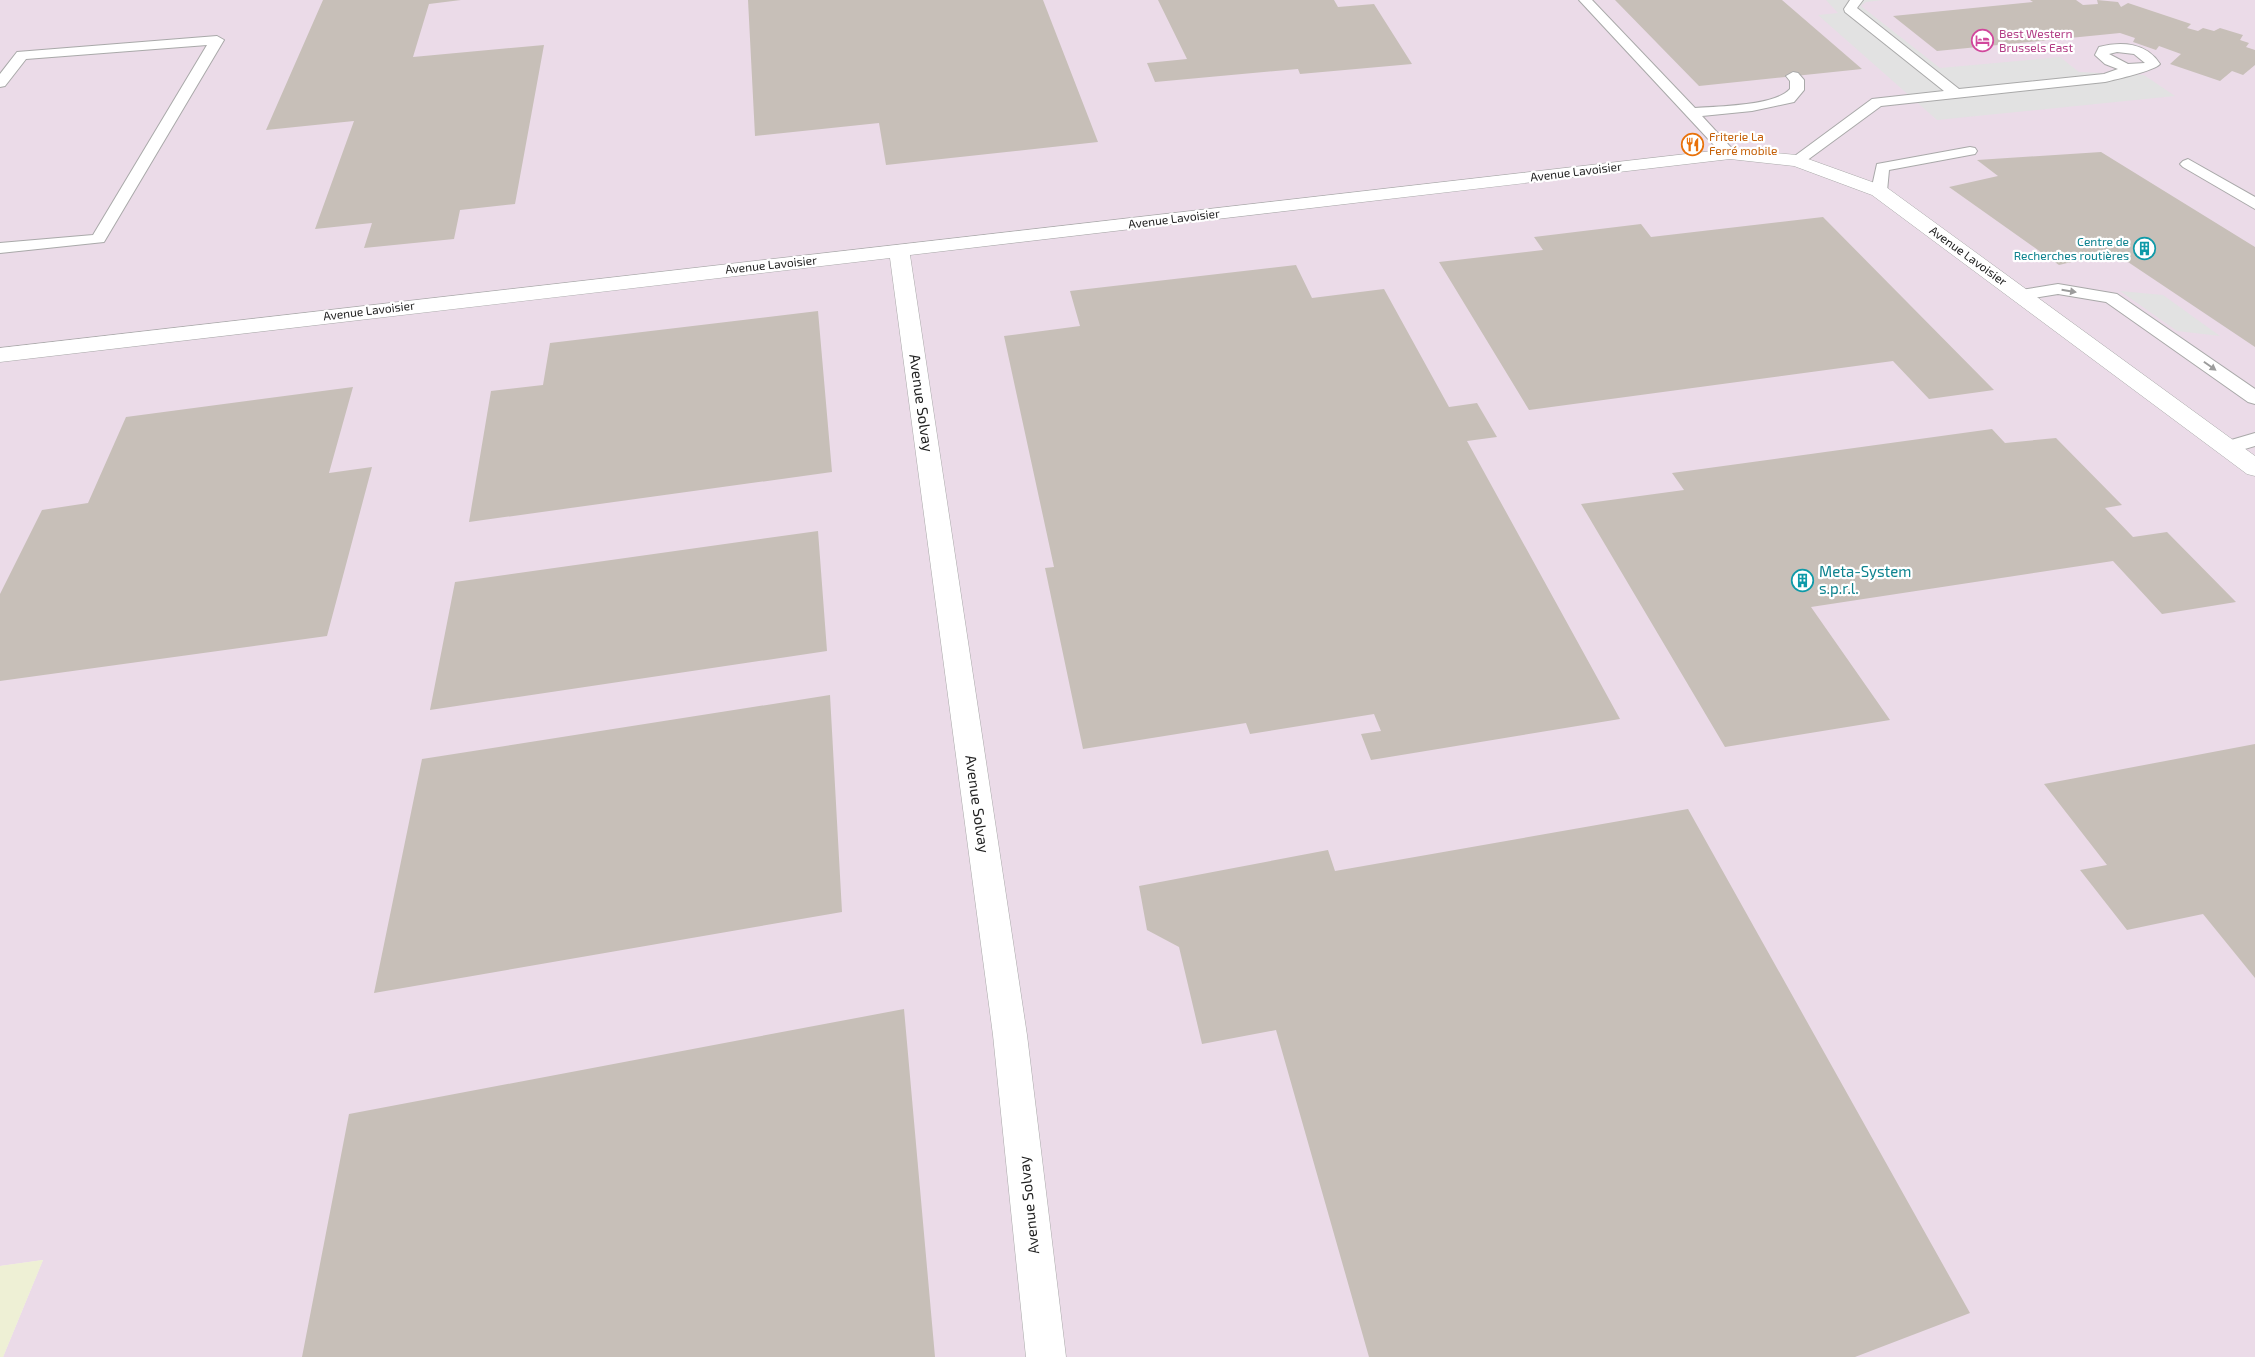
<svg xmlns="http://www.w3.org/2000/svg" width="2255" height="1357" viewBox="0 0 2255 1357" font-family="'Exo 2',sans-serif">
	<rect width="100%" height="100%" fill="#f2efe9"/>
	<path fill="#ebdbe8" d="M 0,0 L 2255,0 L 2255,1357 L 3,1357 L 43,1260 L 0,1266 Z"/>
	<path fill="#eef0d5" d="M 43,1260 L 3,1357 L 0,1357 L 0,1266 Z"/>
	<path fill="#e2e2e2" d="M 1826,0 L 1883,0 L 1866,2 L 1861,6 L 1940,68 L 2060,57 L 2079,72 L 2144,75 L 2175,96 L 1937,120 L 1818,15 L 1838,13 Z
		M 2120,291 L 2163,295 L 2220,336 L 2177,331 Z"/>
	<path fill="#c7bfb8" d="M 323,0 L 461,0 L 429,4 L 413,57 L 544,45 L 515,204 L 460,210 L 454,239 L 364,248 L 372,223 L 315,229 L 354,121 L 266,130 Z
		M 748,0 L 1043,0 L 1098,142 L 886,165 L 879,123 L 755,136 Z
		M 1158,0 L 1334,0 L 1338,7 L 1374,4 L 1412,64 L 1300,74 L 1298,69 L 1155,82 L 1147,63 L 1187,59 Z
		M 1615,0 L 1782,0 L 1862,69 L 1699,86 Z
		M 2030,0 L 2076,0 L 2083,5 L 2098,4 L 2097,0 L 2118,2 L 2121,7 L 2128,3 L 2191,24 L 2187,28 L 2198,31 L 2203,28 L 2214,31 L 2220,28 L 2243,35 L 2240,40 L 2249,43 L 2246,47 L 2255,50 L 2255,65 L 2243,75 L 2232,71 L 2220,81 L 2170,64 L 2181,54 L 2159,46 L 2156,50 L 2133,42 L 2135,38 L 2120,33 L 1937,51 L 1893,16 L 2033,2 Z
		M 2101,152 L 2255,247 L 2255,347 L 2113,252 L 2059,265 L 1949,187 L 1998,176 L 1977,160 Z
		M 1823,217 L 1994,390 L 1929,399 L 1893,361 L 1529,410 L 1439,262 L 1543,250 L 1534,237 L 1641,224 L 1651,237 Z
		M 1296,265 L 1312,298 L 1384,289 L 1449,407 L 1477,403 L 1497,437 L 1467,441 L 1620,719 L 1371,760 L 1361,734 L 1381,731 L 1374,714 L 1250,734 L 1246,723 L 1083,749 L 1045,568 L 1054,567 L 1004,336 L 1080,326 L 1070,291 Z
		M 818,311 L 832,472 L 469,522 L 491,391 L 543,385 L 550,343 Z
		M 353,387 L 329,473 L 372,467 L 327,636 L 0,681 L 0,594 L 42,510 L 88,503 L 126,417 Z
		M 1992,429 L 2005,443 L 2056,438 L 2122,505 L 2105,508 L 2133,537 L 2167,532 L 2236,602 L 2162,614 L 2113,561 L 1811,607 L 1890,720 L 1725,747 L 1581,504 L 1684,490 L 1672,473 Z
		M 818,531 L 827,651 L 430,710 L 455,582 Z
		M 830,695 L 842,912 L 374,993 L 422,759 Z
		M 2255,744 L 2255,978 L 2203,914 L 2127,930 L 2080,870 L 2107,865 L 2044,784 Z
		M 1688,809 L 1970,1313 L 1855,1357 L 1369,1357 L 1276,1030 L 1202,1044 L 1179,947 L 1147,930 L 1139,886 L 1328,850 L 1335,871 Z
		M 904,1009 L 935,1357 L 302,1357 L 349,1114 Z"/>
	<g fill="none" stroke-linecap="round" stroke-linejoin="round">
		<defs>
			<path id="lane" d="M 1579,0 L 1592,0 L 1695,108 C 1718,106 1775,106 1790,89 L 1790,81 L 1786,76 L 1793,72 L 1798,73 L 1804,80 L 1804,90 L 1794,102 L 1752,111 L 1702,116 L 1737,154 L 1735,157 L 1725,157 Z
				M 1850,0 L 1863,0 L 1857,8 L 1959,89 L 2104,74 L 2118,69 L 2105,64 L 2095,55 L 2099,47 C 2122,41 2147,43 2160,64 C 2154,71 2117,79 2105,82 L 1881,106 L 1802,164 L 1792,164 L 1789,161 L 1792,158 L 1872,99 L 1944,91 L 1845,12 L 1844,9 ZM 2117,52 L 2134,54 L 2145,63 L 2128,64 L 2109,54 Z
				M 217,36 L 224,40 L 104,242 L 0,253 L 0,243 L 93,235 L 207,45 L 26,59 L 5,86 L 0,87 L 0,74 L 17,52 Z
				M 1970,147 L 1975,148 L 1977,151 L 1975,154 L 1889,170 L 1887,191 L 1884,194 L 1874,194 L 1871,191 L 1877,164 Z
				M 2188,159 L 2255,197 L 2255,209 L 2183,167 L 2180,164 L 2183,161 Z
				M 2058,284 L 2117,294 L 2255,389 L 2255,404 L 2248,402 L 2106,302 L 2058,294 L 2021,300 L 2015,299 L 2012,295 L 2015,291 L 2021,290 Z
				M 2255,433 L 2255,446 L 2228,454 L 2221,453 L 2218,448 L 2221,443 Z"/>
			<path id="street" d="M 1730,149 L 1797,155 L 1886,187 L 2255,456 L 2255,476 L 2247,474 L 1872,195 L 1794,166 L 1730,159 L 910,255 L 1027,1035 L 1066,1357 L 1026,1357 L 993,1035 L 890,258 L 0,362 L 0,348 Z"/>
		</defs>
		<use href="#lane" stroke="#a9a9a9" stroke-width="2"/>
		<use href="#street" stroke="#a9a9a9" stroke-width="1"/>
		<use href="#lane" fill="#fff" fill-rule="evenodd"/>
		<use href="#street" fill="#fff" fill-rule="evenodd"/>
	</g>
	<defs><path id="oneway-solid" d="M-6-.8H1V-3.2L6.5 0L1 3.2V.8H-6Z" transform="scale(1.25)"/></defs>
	<g fill="#9c9c9c">
		<use href="#oneway-solid" transform="translate(2069 291) rotate(9)"/>
		<use href="#oneway-solid" transform="translate(2210 366) rotate(35)"/>
	</g>
	<defs>
		<symbol id="hotel-ring" viewBox="-11 -11 22 22"><circle r="9.5" fill="#fff" stroke="#d1479c" stroke-width="1.5"/><path d="M-6-4.5h1.5V1H6V5H4.5V3h-9V5H-6ZM-4 0a1.8 1.8 0 1 1 3.6 0ZM.5 0V-2.5h3Q6-2.5 6 0Z" fill="#d1479c"/></symbol>
		<symbol id="restaurant-ring" viewBox="-11 -11 22 22"><circle r="9.5" fill="#fff" stroke="#e8710a" stroke-width="1.5"/><path d="M-5-6h1v4h1v-4h1v4h1v-4h1v5L-1.5 .5V6h-2V.5L-5-1ZM5-6V6H3V1.5H1.5Q1.5-4 5-6Z" fill="#e8710a"/></symbol>
		<symbol id="building-ring" viewBox="-11 -11 22 22"><circle r="9.5" fill="#fff" stroke="#0f9aa8" stroke-width="1.5"/><path d="M-4-6H4V6H1V3H-1V6H-4ZM-2.5-4.3h1.7v1.8h-1.7ZM.8-4.3h1.7v1.8H.8ZM-2.5-1h1.7V.8h-1.7ZM.8-1h1.7V.8H.8Z" fill="#0f9aa8"/></symbol>
	</defs>
	<g fill-rule="evenodd">
		<use href="#hotel-ring" x="1970" y="28" width="25" height="25"/>
		<use href="#restaurant-ring" x="1680" y="132" width="25" height="25"/>
		<use href="#building-ring" x="2132" y="236" width="25" height="25"/>
		<use href="#building-ring" x="1790" y="568" width="25" height="25"/>
	</g>
	<g text-anchor="middle" stroke-width="4.5" stroke-linejoin="round" paint-order="stroke">
		<g font-size="12" fill="#b23c85" stroke="#fff" text-anchor="start">
			<text x="1999" y="38">Best Western<tspan x="1999" dy="14">Brussels East</tspan></text>
		</g>
		<g font-size="12" fill="#c56008" stroke="#fff" text-anchor="start">
			<text x="1709" y="141">Friterie La<tspan x="1709" dy="14">Ferré mobile</tspan></text>
		</g>
		<g font-size="12" fill="#222" stroke="#fff">
			<text transform="translate(1576 172) rotate(-7)" y="4">Avenue Lavoisier</text>
			<text transform="translate(1174 219) rotate(-7)" y="4">Avenue Lavoisier</text>
			<text transform="translate(1968 256) rotate(36)" y="4">Avenue Lavoisier</text>
			<text transform="translate(771 265) rotate(-6)" y="4">Avenue Lavoisier</text>
			<text transform="translate(369 311) rotate(-7)" y="4">Avenue Lavoisier</text>
		</g>
		<g font-size="12" fill="#0d838f" stroke="#fff" text-anchor="end">
			<text x="2129" y="246">Centre de<tspan x="2129" dy="14">Recherches routières</tspan></text>
		</g>
		<g font-size="15" fill="#222" stroke="#fff">
			<text transform="translate(921 403) rotate(82)" y="5">Avenue Solvay</text>
			<text transform="translate(977 804) rotate(82)" y="5">Avenue Solvay</text>
			<text transform="translate(1029 1205) rotate(-96)" y="5">Avenue Solvay</text>
		</g>
		<g font-size="15" fill="#0d838f" stroke="#fff" text-anchor="start">
			<text x="1819" y="577">Meta-System<tspan x="1819" dy="17">s.p.r.l.</tspan></text>
		</g>
	</g>
</svg>
